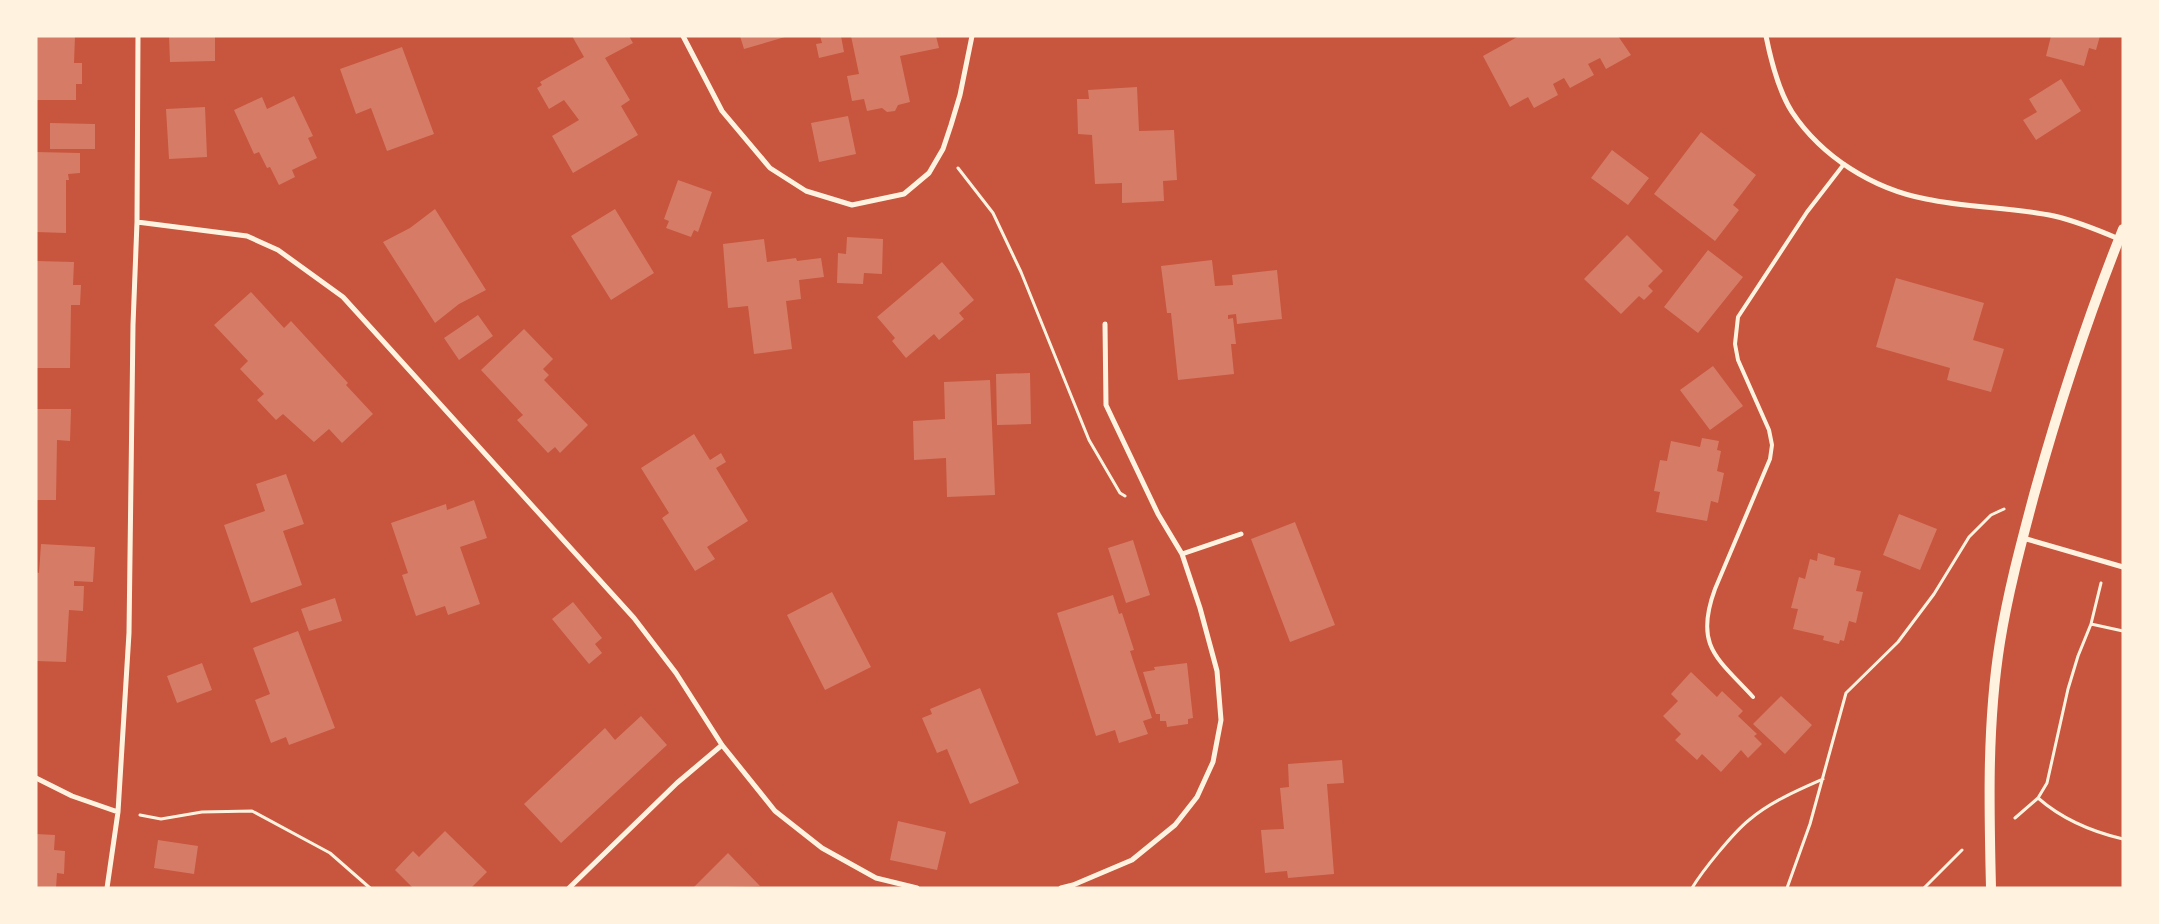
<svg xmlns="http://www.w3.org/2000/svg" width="2159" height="924" viewBox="0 0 2159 924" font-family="Figtree,sans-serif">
	<rect width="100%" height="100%" fill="#c8553d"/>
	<path fill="#d67c66" d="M 36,36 L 75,36 L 74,63 L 82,63 L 82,84 L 76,84 L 76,100 L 36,100 Z
		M 169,36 L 215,36 L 215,61 L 170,62 Z
		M 572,36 L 629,36 L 633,43 L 605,58 L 630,100 L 621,106 L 638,135 L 573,173 L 552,136 L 579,120 L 564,100 L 549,109 L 537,88 L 542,85 L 540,82 L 584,57 Z
		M 740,36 L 785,36 L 785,37 L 744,49 Z
		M 820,36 L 841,36 L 844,52 L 819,58 L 816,44 L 822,43 Z
		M 851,36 L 936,36 L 939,48 L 900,56 L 910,102 L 898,105 L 895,111 L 887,112 L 882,108 L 867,111 L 864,99 L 852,101 L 847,76 L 859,74 Z
		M 1519,36 L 1618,36 L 1631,55 L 1606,69 L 1600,58 L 1588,64 L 1594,75 L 1570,88 L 1564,78 L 1553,84 L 1558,95 L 1534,108 L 1528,97 L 1510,107 L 1483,56 Z
		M 2051,36 L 2100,36 L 2096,50 L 2089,48 L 2084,66 L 2046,56 Z
		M 402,47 L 434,134 L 387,151 L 371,108 L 356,114 L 340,69 Z
		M 2061,79 L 2081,111 L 2036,140 L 2023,120 L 2037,112 L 2029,99 Z
		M 1137,87 L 1139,131 L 1174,130 L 1177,180 L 1163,181 L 1164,201 L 1122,203 L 1122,183 L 1095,184 L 1092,135 L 1078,134 L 1077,99 L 1089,99 L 1088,90 Z
		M 294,96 L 313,136 L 308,138 L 317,158 L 292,170 L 295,177 L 279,185 L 270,167 L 267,168 L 259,152 L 254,154 L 234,110 L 262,97 L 267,109 Z
		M 205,107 L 207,157 L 169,159 L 166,109 Z
		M 848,116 L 856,154 L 819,162 L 811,123 Z
		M 50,123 L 95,124 L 95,149 L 50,149 Z
		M 1701,132 L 1756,175 L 1733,205 L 1739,210 L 1715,241 L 1654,194 Z
		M 1612,150 L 1649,178 L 1628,205 L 1591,178 Z
		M 36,152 L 80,153 L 80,173 L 68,174 L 69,180 L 66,180 L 66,233 L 36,232 Z
		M 678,180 L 712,192 L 698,232 L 694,230 L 691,237 L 666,228 L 669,221 L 664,219 Z
		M 435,209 L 486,290 L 459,304 L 435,323 L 383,242 L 410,228 Z
		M 615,209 L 654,273 L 611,300 L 571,236 Z
		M 1627,235 L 1663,271 L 1648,286 L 1653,291 L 1644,300 L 1639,296 L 1621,314 L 1584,279 Z
		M 847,237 L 883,239 L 882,274 L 864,273 L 863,284 L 837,283 L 838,253 L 846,254 Z
		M 764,239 L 767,262 L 796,258 L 797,261 L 821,258 L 824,277 L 799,280 L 801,299 L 786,301 L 792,349 L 754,354 L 748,306 L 728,308 L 723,244 Z
		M 1708,250 L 1743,277 L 1698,333 L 1664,307 Z
		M 1212,260 L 1215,286 L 1233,285 L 1232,275 L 1277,270 L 1282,319 L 1237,324 L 1236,314 L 1228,315 L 1228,319 L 1233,318 L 1236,344 L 1231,344 L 1234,374 L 1178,380 L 1171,313 L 1167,313 L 1161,266 Z
		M 36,261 L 74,262 L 73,285 L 81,285 L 80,305 L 71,305 L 70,368 L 36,368 Z
		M 942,262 L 974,300 L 959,313 L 964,319 L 939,340 L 934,334 L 906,358 L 892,341 L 895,338 L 877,317 Z
		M 1896,278 L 1984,303 L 1973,340 L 2004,349 L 1991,392 L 1947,380 L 1950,368 L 1876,347 Z
		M 251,292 L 284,328 L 291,321 L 348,383 L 346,385 L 373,414 L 342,443 L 329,429 L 314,442 L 283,414 L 276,420 L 257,400 L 264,394 L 240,369 L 248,361 L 214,325 Z
		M 478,315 L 493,336 L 459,360 L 444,338 Z
		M 524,329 L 553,359 L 543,369 L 549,375 L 544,380 L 588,425 L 560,453 L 555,447 L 548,453 L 517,420 L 523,415 L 481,370 Z
		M 1713,366 L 1743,406 L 1710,430 L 1680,390 Z
		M 1030,373 L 1031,424 L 997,425 L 996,374 Z
		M 990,380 L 995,495 L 947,497 L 946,458 L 914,460 L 913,421 L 945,419 L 944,382 Z
		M 36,409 L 71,409 L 70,441 L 57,440 L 56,500 L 36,500 Z
		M 694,434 L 710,460 L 721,453 L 726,462 L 716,468 L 748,521 L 707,547 L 715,559 L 695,571 L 662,518 L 669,513 L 641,468 Z
		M 1702,438 L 1719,441 L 1717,450 L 1721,451 L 1717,471 L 1724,473 L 1718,503 L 1711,501 L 1707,521 L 1656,512 L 1660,492 L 1654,491 L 1660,460 L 1667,461 L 1671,441 L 1700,447 Z
		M 286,474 L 304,524 L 283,531 L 302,585 L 251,603 L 224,525 L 265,511 L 256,484 Z
		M 474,500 L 487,538 L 460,547 L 480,604 L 448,615 L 445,606 L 416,616 L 402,575 L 408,573 L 391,523 L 446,504 L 447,510 Z
		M 1899,514 L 1937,529 L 1920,570 L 1883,555 Z
		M 1295,522 L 1335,625 L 1290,642 L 1251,539 Z
		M 1133,540 L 1150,595 L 1126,603 L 1108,548 Z
		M 41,544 L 95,547 L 93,582 L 74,581 L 74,586 L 84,586 L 83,611 L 69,610 L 66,662 L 36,661 L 36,572 L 39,573 Z
		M 1818,553 L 1835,558 L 1834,565 L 1861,571 L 1856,591 L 1863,592 L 1856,623 L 1849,621 L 1844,641 L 1840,640 L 1839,644 L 1823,640 L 1824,636 L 1793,629 L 1798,609 L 1791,608 L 1799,577 L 1805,579 L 1810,559 L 1817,561 Z
		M 832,592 L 871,667 L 825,690 L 787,615 Z
		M 1113,595 L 1119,614 L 1122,613 L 1134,650 L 1130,651 L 1152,718 L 1143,721 L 1148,734 L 1119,743 L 1115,730 L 1096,736 L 1057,613 Z
		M 335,598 L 342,621 L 309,631 L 301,609 Z
		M 573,602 L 602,638 L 595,644 L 602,653 L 589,664 L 552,619 Z
		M 298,631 L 335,728 L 289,745 L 286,737 L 271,743 L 255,700 L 270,694 L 253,648 Z
		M 202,663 L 212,690 L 177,703 L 167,676 Z
		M 1187,663 L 1193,718 L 1188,719 L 1188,724 L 1167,727 L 1166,721 L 1160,721 L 1160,714 L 1156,714 L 1143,672 L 1155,670 L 1154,667 Z
		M 1691,672 L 1717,697 L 1722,691 L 1743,711 L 1738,716 L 1757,734 L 1754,736 L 1762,744 L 1748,758 L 1741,750 L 1721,772 L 1702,754 L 1697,760 L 1675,740 L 1681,734 L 1663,716 L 1678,701 L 1671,694 Z
		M 980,688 L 1019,783 L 970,804 L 947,749 L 937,753 L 922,718 L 932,714 L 930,709 Z
		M 1781,696 L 1812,725 L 1785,754 L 1753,724 Z
		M 641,716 L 667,745 L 561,843 L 524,804 L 605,728 L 615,740 Z
		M 1342,760 L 1344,783 L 1327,784 L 1334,874 L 1288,878 L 1287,871 L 1265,873 L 1261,830 L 1284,829 L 1280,788 L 1289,787 L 1288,764 Z
		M 898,821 L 946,832 L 937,870 L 890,860 Z
		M 445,831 L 487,872 L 471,888 L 413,888 L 395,870 L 413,851 L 419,857 Z
		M 36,834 L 55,835 L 54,850 L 65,851 L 64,874 L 57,873 L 56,888 L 36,888 Z
		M 158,840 L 198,846 L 194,874 L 154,868 Z
		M 728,853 L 760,886 L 693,888 Z"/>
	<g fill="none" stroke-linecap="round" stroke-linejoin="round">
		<path stroke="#fff3e0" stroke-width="3" d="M 958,168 L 993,213 L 1021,272 L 1089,440 L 1120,493 L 1125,496
			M 2091,624 L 2123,631
			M 2038,798 C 2062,819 2093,832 2123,839
			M 140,815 L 161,819 L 202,812 L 252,811 L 330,853 L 370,888
			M 2015,818 L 2038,798 L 2047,783 L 2068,689 L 2078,656 L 2091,624 L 2101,583
			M 1692,888 C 1703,870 1733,833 1749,820 C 1770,802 1798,790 1823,779
			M 1787,888 L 1810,824 L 1846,693 L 1898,642 L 1934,594 L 1969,537 L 1991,515 L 2004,509
			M 1924,888 L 1962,850"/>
		<path stroke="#fff3e0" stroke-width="4" d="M 1753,697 C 1717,658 1694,646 1715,589 L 1770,459 L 1772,445 L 1769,430 L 1738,360 L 1735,344 L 1738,317 L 1807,212 L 1844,164"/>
		<path stroke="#fff3e0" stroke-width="5" d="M 683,36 L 722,111 L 770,168 L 806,191 L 852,205 L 904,194 L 929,173 L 943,149 L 951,125 L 960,95 L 972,36
			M 1766,36 C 1771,61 1778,90 1792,112 C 1822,157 1873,189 1926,199 C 1968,208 2012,207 2054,216 C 2076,221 2098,230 2119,239
			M 137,222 L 247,236 L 278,250 L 343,297 L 634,618 L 676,673 L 722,745 L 775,811 L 822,848 L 876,878 L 917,888
			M 2023,538 L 2123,567
			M 1182,554 L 1241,534
			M 36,778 L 72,796 L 118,812
			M 107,888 L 118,812 L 129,633 L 133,325 L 137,222 L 138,36
			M 569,888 L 677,783 L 722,745
			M 1061,888 L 1073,885 L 1132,860 L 1175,825 L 1197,797 L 1213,762 L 1221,720 L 1217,671 L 1200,608 L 1182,554 L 1158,514 L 1106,405 L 1105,324"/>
		<path stroke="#fff3e0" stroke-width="10" d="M 1991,888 C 1989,806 1987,723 2000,642 C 2008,592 2021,544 2034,495 C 2059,405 2088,316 2123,229"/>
	</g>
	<rect width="2159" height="924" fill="none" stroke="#fff3e0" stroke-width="75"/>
</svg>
